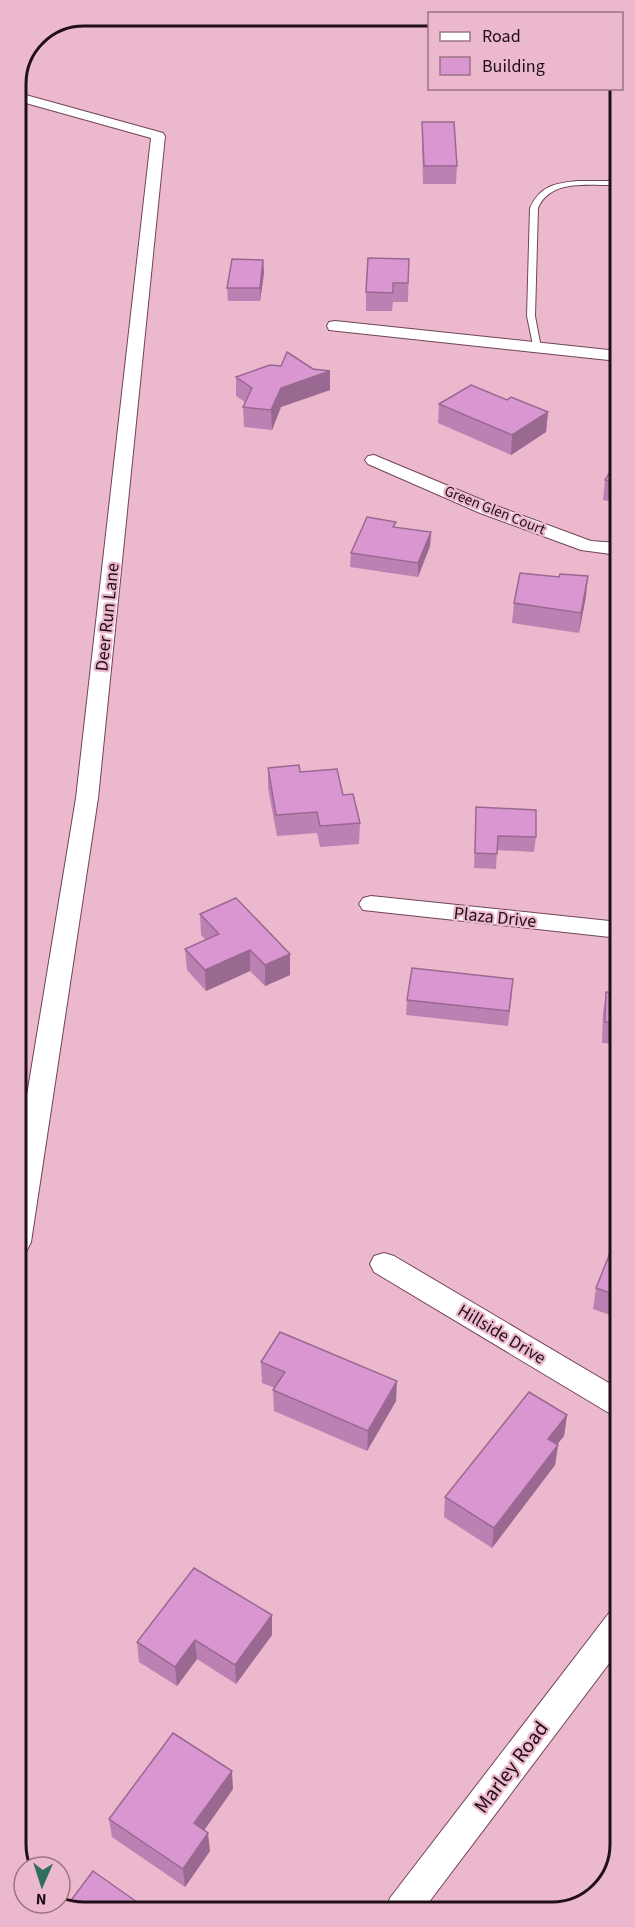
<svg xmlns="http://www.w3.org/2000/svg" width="635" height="1927" viewBox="0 0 635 1927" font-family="'Source Sans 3',sans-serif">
	<rect width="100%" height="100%" fill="#ecb8cd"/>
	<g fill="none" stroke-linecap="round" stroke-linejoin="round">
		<defs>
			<path id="service" d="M 578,181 L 618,181 L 618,185 C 590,186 551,178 538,208 L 535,316 L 541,348 L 534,350 L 527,316 L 530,208 C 540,186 555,183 578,181 Z"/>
			<path id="minor" d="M 15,92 L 163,133 L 165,136 L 98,798 L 31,1242 L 27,1250 L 17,1253 L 16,1162 L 76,798 L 151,138 L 15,100 Z
				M 335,321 L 618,351 L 618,361 L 329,330 L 327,326 L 329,322 Z
				M 374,455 L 494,505 L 591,541 L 618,543 L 618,555 L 581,550 L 480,513 L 368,464 L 365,460 L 368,456 Z
				M 371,896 L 619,922 L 619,938 L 363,910 L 359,904 L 363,898 Z
				M 384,1253 L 394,1256 L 619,1389 L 619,1416 L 609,1413 L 374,1272 L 370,1264 L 374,1256 Z
				M 620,1609 L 620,1649 L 423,1910 L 385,1911 L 390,1898 L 609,1613 Z"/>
		</defs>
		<use href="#service" stroke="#704457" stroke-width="2"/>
		<use href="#minor" stroke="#704457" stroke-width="2"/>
		<use href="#service" fill="#fff" fill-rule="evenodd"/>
		<use href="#minor" fill="#fff" fill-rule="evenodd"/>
	</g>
	<path fill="#bb81b3" d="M 422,122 L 457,166 L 456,184 L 423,184 L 422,139 Z
		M 409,259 L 408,302 L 393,302 L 392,311 L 366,311 L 366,292 Z
		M 263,260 L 264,273 L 260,301 L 228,301 L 227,288 Z
		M 236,377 L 330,390 L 281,407 L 272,430 L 244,427 L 243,407 L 245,402 L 236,396 Z
		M 507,400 L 548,412 L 546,432 L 511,455 L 438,423 L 439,404 Z
		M 618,453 L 618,503 L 603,500 L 605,480 L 613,468 L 614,460 Z
		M 396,528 L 431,532 L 430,546 L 418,577 L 350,567 L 351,553 Z
		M 559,577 L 586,596 L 579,633 L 512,623 L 514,603 Z
		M 268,768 L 300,772 L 343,795 L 360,823 L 359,844 L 320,847 L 317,833 L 277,836 L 268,788 Z
		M 476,807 L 536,837 L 534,852 L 497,850 L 496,869 L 474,868 Z
		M 200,914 L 290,954 L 290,975 L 265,986 L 250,971 L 206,991 L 187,970 L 185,949 L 206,940 L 201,935 Z
		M 619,987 L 619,1044 L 602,1043 L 603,1013 L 606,992 L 618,993 Z
		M 512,994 L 508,1026 L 406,1015 L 407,1000 Z
		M 619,1250 L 619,1318 L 593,1309 L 596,1288 Z
		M 261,1362 L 396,1401 L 367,1451 L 274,1411 L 273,1390 L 275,1388 L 262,1383 Z
		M 567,1415 L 564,1436 L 557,1444 L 558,1445 L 555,1465 L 492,1548 L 444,1517 L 445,1497 Z
		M 272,1635 L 236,1684 L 197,1659 L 177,1686 L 139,1662 L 137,1642 Z
		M 233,1789 L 204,1830 L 210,1851 L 185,1887 L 112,1837 L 109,1819 Z"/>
	<path fill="#996992" d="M 263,260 L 264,273 L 260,301 L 260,288 Z
		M 330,371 L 330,390 L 281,407 L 272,430 L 271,410 L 281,388 Z
		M 548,412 L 546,432 L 511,455 L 512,435 Z
		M 431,532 L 430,546 L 418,577 L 418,563 Z
		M 588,576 L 586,596 L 579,633 L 581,613 Z
		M 250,950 L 250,971 L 206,991 L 205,970 Z
		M 290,954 L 290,975 L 265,986 L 265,965 Z
		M 397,1381 L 396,1401 L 367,1451 L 368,1431 Z
		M 567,1415 L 564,1436 L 545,1459 L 548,1439 Z
		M 558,1445 L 555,1465 L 492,1548 L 494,1528 Z
		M 272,1615 L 272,1635 L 236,1684 L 235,1665 Z
		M 195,1640 L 197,1659 L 177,1686 L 175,1667 Z
		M 232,1771 L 233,1789 L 196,1842 L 194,1823 Z
		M 208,1833 L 210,1851 L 185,1887 L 183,1869 Z"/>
	<path fill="#da96d0" stroke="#996992" stroke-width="1.5" d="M 422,122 L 454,122 L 457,166 L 424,166 Z
		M 368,258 L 409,259 L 408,283 L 393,283 L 393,293 L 366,292 Z
		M 232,259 L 263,260 L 260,288 L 227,288 Z
		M 287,352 L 313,369 L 330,371 L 281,388 L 271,410 L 243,407 L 252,388 L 236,377 L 270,365 L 281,366 Z
		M 471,385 L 507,400 L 511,397 L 548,412 L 512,435 L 439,404 Z
		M 618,453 L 618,483 L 605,480 L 617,461 L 614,460 Z
		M 367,517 L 396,522 L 393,527 L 431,532 L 418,563 L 351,553 Z
		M 520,573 L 559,577 L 560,574 L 588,576 L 581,613 L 514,603 Z
		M 299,765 L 300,772 L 337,769 L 343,795 L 353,794 L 360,823 L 320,826 L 317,812 L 276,815 L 268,768 Z
		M 476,807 L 536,810 L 536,837 L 498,836 L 497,854 L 475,853 Z
		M 236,898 L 290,954 L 265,965 L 250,950 L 205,970 L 185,949 L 219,934 L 200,914 Z
		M 412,968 L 513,979 L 509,1011 L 407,1000 Z
		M 619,987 L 619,1023 L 605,1022 L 606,992 L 619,993 Z
		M 612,1248 L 619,1250 L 619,1296 L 596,1288 Z
		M 280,1332 L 397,1381 L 368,1431 L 273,1390 L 285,1372 L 261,1362 Z
		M 529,1392 L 567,1415 L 548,1439 L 558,1445 L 494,1528 L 445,1497 Z
		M 194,1568 L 272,1615 L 235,1665 L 195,1640 L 175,1667 L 137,1642 Z
		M 173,1733 L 232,1771 L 194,1823 L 208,1833 L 183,1869 L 109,1819 Z
		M 93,1871 L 151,1912 L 79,1912 L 66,1907 Z"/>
	<g text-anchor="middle" stroke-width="4.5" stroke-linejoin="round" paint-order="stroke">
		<g font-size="15" fill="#210f17" stroke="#ecb8cd">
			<text transform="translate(495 510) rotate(22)" y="5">Green Glen Court</text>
		</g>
		<g font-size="18" fill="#210f17" stroke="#ecb8cd">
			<text transform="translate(107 617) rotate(-84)" y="6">Deer Run Lane</text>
			<text transform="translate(495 917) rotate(6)" y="6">Plaza Drive</text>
			<text transform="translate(502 1334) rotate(31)" y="6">Hillside Drive</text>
		</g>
		<g font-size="21" fill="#210f17" stroke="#ecb8cd">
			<text transform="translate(511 1767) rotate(-53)" y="7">Marley Road</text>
		</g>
	</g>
	<path d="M0 0H635V1927H0ZM84 26H552A58 58 0 0 1 610 84V1844A58 58 0 0 1 552 1902H84A58 58 0 0 1 26 1844V84A58 58 0 0 1 84 26Z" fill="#ecb8cd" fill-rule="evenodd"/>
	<path fill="none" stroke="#210f17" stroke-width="3" d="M84 26H552A58 58 0 0 1 610 84V1844A58 58 0 0 1 552 1902H84A58 58 0 0 1 26 1844V84A58 58 0 0 1 84 26Z"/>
	<rect x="428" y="12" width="195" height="78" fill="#ecb8cd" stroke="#9b7484" stroke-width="1.5"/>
	<rect x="440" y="32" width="30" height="9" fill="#ffffff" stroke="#9b7484" stroke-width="1.5"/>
	<text x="482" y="42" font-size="18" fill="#210f17">Road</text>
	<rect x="440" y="57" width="30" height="18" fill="#da96d0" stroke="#9b7484" stroke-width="1.5"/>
	<text x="482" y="72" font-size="18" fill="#210f17">Building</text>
	<g transform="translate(42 1885) rotate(183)"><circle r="28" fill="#ecb8cd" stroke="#9b7484" stroke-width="1.5"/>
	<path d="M0-4.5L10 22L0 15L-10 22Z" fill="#2f6e5d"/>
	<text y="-9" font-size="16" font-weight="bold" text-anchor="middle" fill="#210f17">N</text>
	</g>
</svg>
